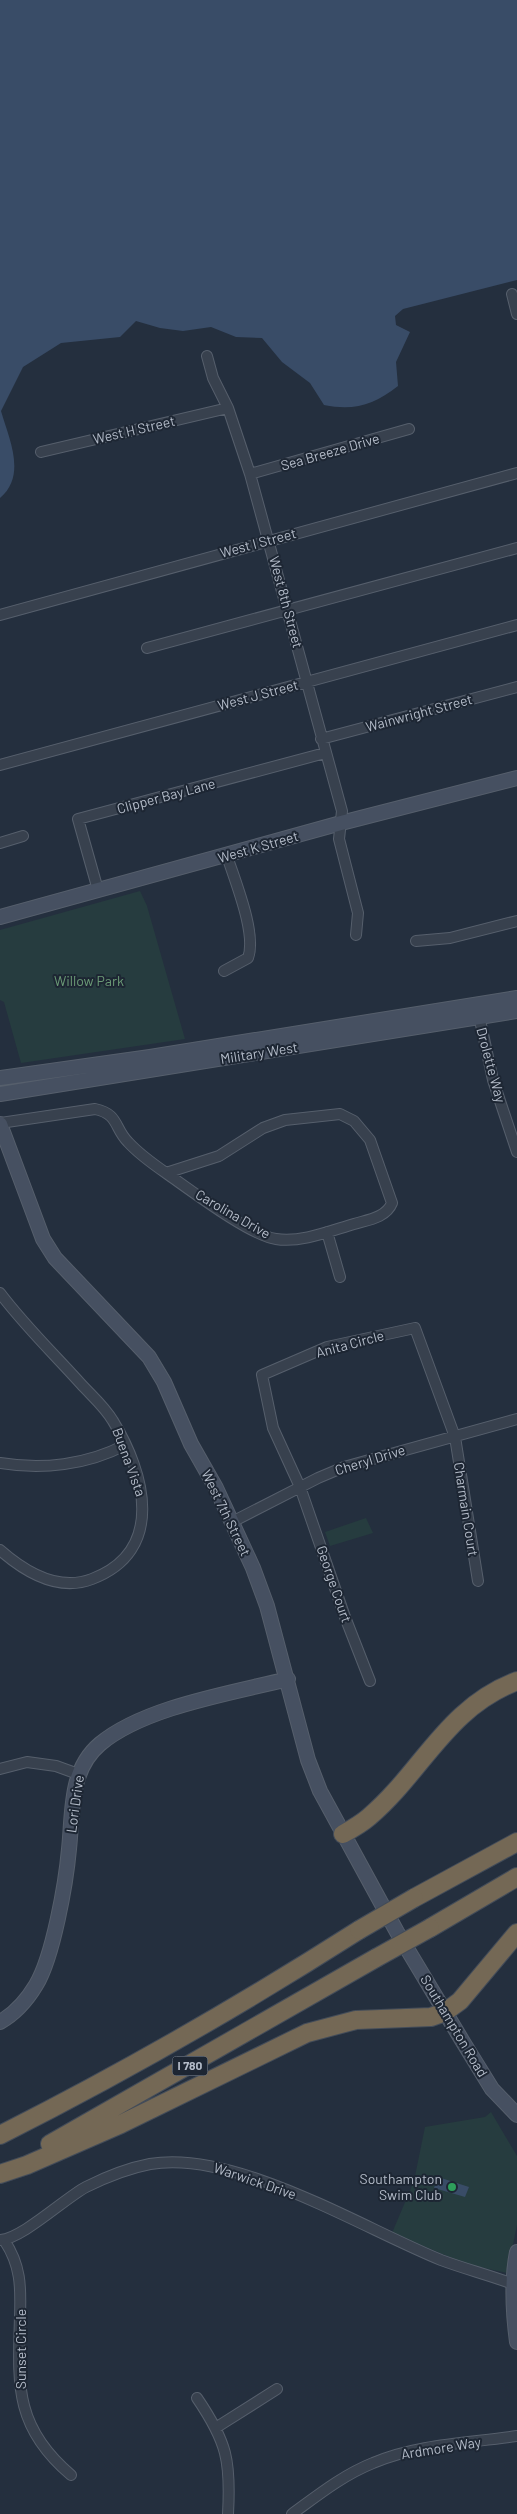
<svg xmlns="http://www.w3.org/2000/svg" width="517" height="2514" viewBox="0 0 517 2514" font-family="Barlow,sans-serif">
	<rect width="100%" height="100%" fill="#242f3e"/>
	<path fill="#263c3f" d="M 140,891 L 147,906 L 185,1039 L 21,1063 L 4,1002 L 0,1000 L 0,930 Z
		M 366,1518 L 373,1533 L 330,1546 L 325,1532 Z
		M 491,2112 L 517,2156 L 517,2225 L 507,2273 L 466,2264 L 392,2233 L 414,2181 L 425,2127 L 485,2117 Z"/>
	<path fill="#394c67" d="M 0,0 L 517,0 L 517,280 L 403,309 L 395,316 L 396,325 L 410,332 L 396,362 L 398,386 C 374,405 354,411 324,405 L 310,383 L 282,362 L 262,338 L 236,337 L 211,327 L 183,331 L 160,328 L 136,321 L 120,337 L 61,343 L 23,367 L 1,411 C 9,439 27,475 0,498 Z
		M 438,2177 L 469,2187 L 465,2197 L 434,2188 Z"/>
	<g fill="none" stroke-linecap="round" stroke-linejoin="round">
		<defs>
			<path id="street" d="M 512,294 L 517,314
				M 207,356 L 213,378 L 228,408 L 250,474 L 342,811 L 339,839 L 358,913 L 356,935
				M 41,452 L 228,408
				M 250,474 L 409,429
				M 0,615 L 517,473
				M 147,648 L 517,548
				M 321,739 L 517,687
				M 0,765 L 517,625
				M 0,843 L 23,836
				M 98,890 L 78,819 L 325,753
				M 416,941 L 450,938 L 517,921
				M 224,971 L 248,958 C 257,934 235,881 227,856
				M 478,1011 L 493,1080 L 517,1152
				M 0,1123 L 95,1109 C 119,1114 114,1128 128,1142 C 139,1154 153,1164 166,1173 C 189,1189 251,1236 276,1239 C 301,1243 330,1231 354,1224 C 367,1220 386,1218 392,1203 L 370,1140 L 354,1121 L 340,1114 L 285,1120 L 263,1128 L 219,1156 L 166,1173
				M 327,1232 L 340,1277
				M 0,1293 C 24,1325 54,1354 81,1384 C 92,1396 105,1407 113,1421 C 145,1473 166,1551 92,1579 C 58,1592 25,1572 0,1550
				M 0,1463 C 42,1470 87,1465 125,1445
				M 232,1522 L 318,1478 L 344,1467 L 517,1419
				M 370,1681 L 345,1617 L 300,1487 L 273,1428 L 262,1375 L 327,1347 L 415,1328 L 455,1437 L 478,1581
				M 0,1769 L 27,1762 L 56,1766 L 78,1774
				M 0,2240 C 22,2239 65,2198 86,2187 C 106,2177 129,2168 150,2164 C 235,2149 362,2228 441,2260 C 465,2269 489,2275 513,2284
				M 4,2240 C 21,2265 21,2287 20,2316 C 18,2384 14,2427 71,2475
				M 197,2398 C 227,2442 231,2461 228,2514
				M 217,2427 L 277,2389
				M 292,2514 C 318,2495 343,2475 373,2463 C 417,2444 470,2443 517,2436"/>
			<path id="secondary" d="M 0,917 L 341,823 L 517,778
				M 0,1078 L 150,1057 L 517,998
				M 0,1094 L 517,1011
				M 0,1124 L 43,1239 L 55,1258 L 149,1357 L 164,1382 L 191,1444 L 216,1488 L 253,1568 L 267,1606 L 308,1760 L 320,1791 L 397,1932 L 463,2042 L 492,2089 L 517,2115
				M 0,2022 C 16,2013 27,2000 36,1985 C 53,1957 66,1883 69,1849 C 73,1812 69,1770 100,1744 C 144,1707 232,1693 288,1679
				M 517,2252 C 511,2282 513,2312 517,2342"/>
			<path id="highway" d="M 343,1834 C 352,1829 361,1824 369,1817 C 423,1771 446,1708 517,1681
				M 414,1898 L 517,1842
				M 430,1928 L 517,1877
				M 0,2135 C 123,2073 243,2004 359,1930
				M 50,2144 L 376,1958
				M 0,2174 L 27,2165 L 121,2124 L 307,2033 L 356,2020 L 431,2017 L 445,2012 L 460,2001 L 517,1933"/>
		</defs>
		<use href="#street" stroke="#565f6c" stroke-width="12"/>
		<use href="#secondary" stroke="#565f6c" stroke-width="16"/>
		<use href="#highway" stroke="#434c59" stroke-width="20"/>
		<use href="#street" stroke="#38414e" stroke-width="10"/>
		<use href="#secondary" stroke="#465061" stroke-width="14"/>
		<use href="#highway" stroke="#746855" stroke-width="18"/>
		<defs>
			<path id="highway-bridge" d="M 359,1930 L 414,1898
				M 376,1958 L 430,1928"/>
		</defs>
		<use href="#highway-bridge" stroke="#434c59" stroke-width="20" stroke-linecap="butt"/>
		<use href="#highway-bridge" stroke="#746855" stroke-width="18"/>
	</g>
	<circle fill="#2e9e5b" stroke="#1d2633" stroke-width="2" cx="452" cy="2187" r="5"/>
	<g text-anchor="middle" stroke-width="4" stroke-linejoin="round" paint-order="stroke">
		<rect fill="#1d2633" stroke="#878f9c" stroke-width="1" x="172.5" y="2056.5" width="35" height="19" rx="4"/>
		<g font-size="12" font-weight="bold" fill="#b4bcc9">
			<text x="190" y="2070">I 780</text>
		</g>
		<g font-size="14" fill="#b4bcc9" stroke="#1d2633">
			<text transform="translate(134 430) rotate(-13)" y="5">West H Street</text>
			<text transform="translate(330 452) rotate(-16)" y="5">Sea Breeze Drive</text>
			<text transform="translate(258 543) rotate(-15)" y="5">West I Street</text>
			<text transform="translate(286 602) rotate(75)" y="5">West 8th Street</text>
			<text transform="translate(258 695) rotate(-15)" y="5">West J Street</text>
			<text transform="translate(419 713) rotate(-15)" y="5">Wainwright Street</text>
			<text transform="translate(166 796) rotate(-15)" y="5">Clipper Bay Lane</text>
			<text transform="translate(258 847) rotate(-16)" y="5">West K Street</text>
			<text transform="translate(259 1053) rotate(-9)" y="5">Military West</text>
			<text transform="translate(491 1065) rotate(75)" y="5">Drolette Way</text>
			<text transform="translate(233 1214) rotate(30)" y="5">Carolina Drive</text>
			<text transform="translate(350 1344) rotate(-15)" y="5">Anita Circle</text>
			<text transform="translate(370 1460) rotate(-17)" y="5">Cheryl Drive</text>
			<text transform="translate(129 1462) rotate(70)" y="5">Buena Vista</text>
			<text transform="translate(466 1509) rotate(81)" y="5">Charmain Court</text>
			<text transform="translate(226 1513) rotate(64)" y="5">West 7th Street</text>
			<text transform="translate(334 1584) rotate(71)" y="5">George Court</text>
			<text transform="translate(75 1804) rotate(-82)" y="5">Lori Drive</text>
			<text transform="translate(454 2026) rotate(59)" y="5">Southampton Road</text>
			<text transform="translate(255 2181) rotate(19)" y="5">Warwick Drive</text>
			<text transform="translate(21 2349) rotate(-90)" y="5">Sunset Circle</text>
			<text transform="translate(441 2448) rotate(-9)" y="5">Ardmore Way</text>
		</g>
		<g font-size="14" fill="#6b9a76" stroke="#1d2633">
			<text x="89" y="986">Willow Park</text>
		</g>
		<g font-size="14" fill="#b4bcc9" stroke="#1d2633" text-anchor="end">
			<text x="442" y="2184">Southampton<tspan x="442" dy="16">Swim Club</tspan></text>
		</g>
	</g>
</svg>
